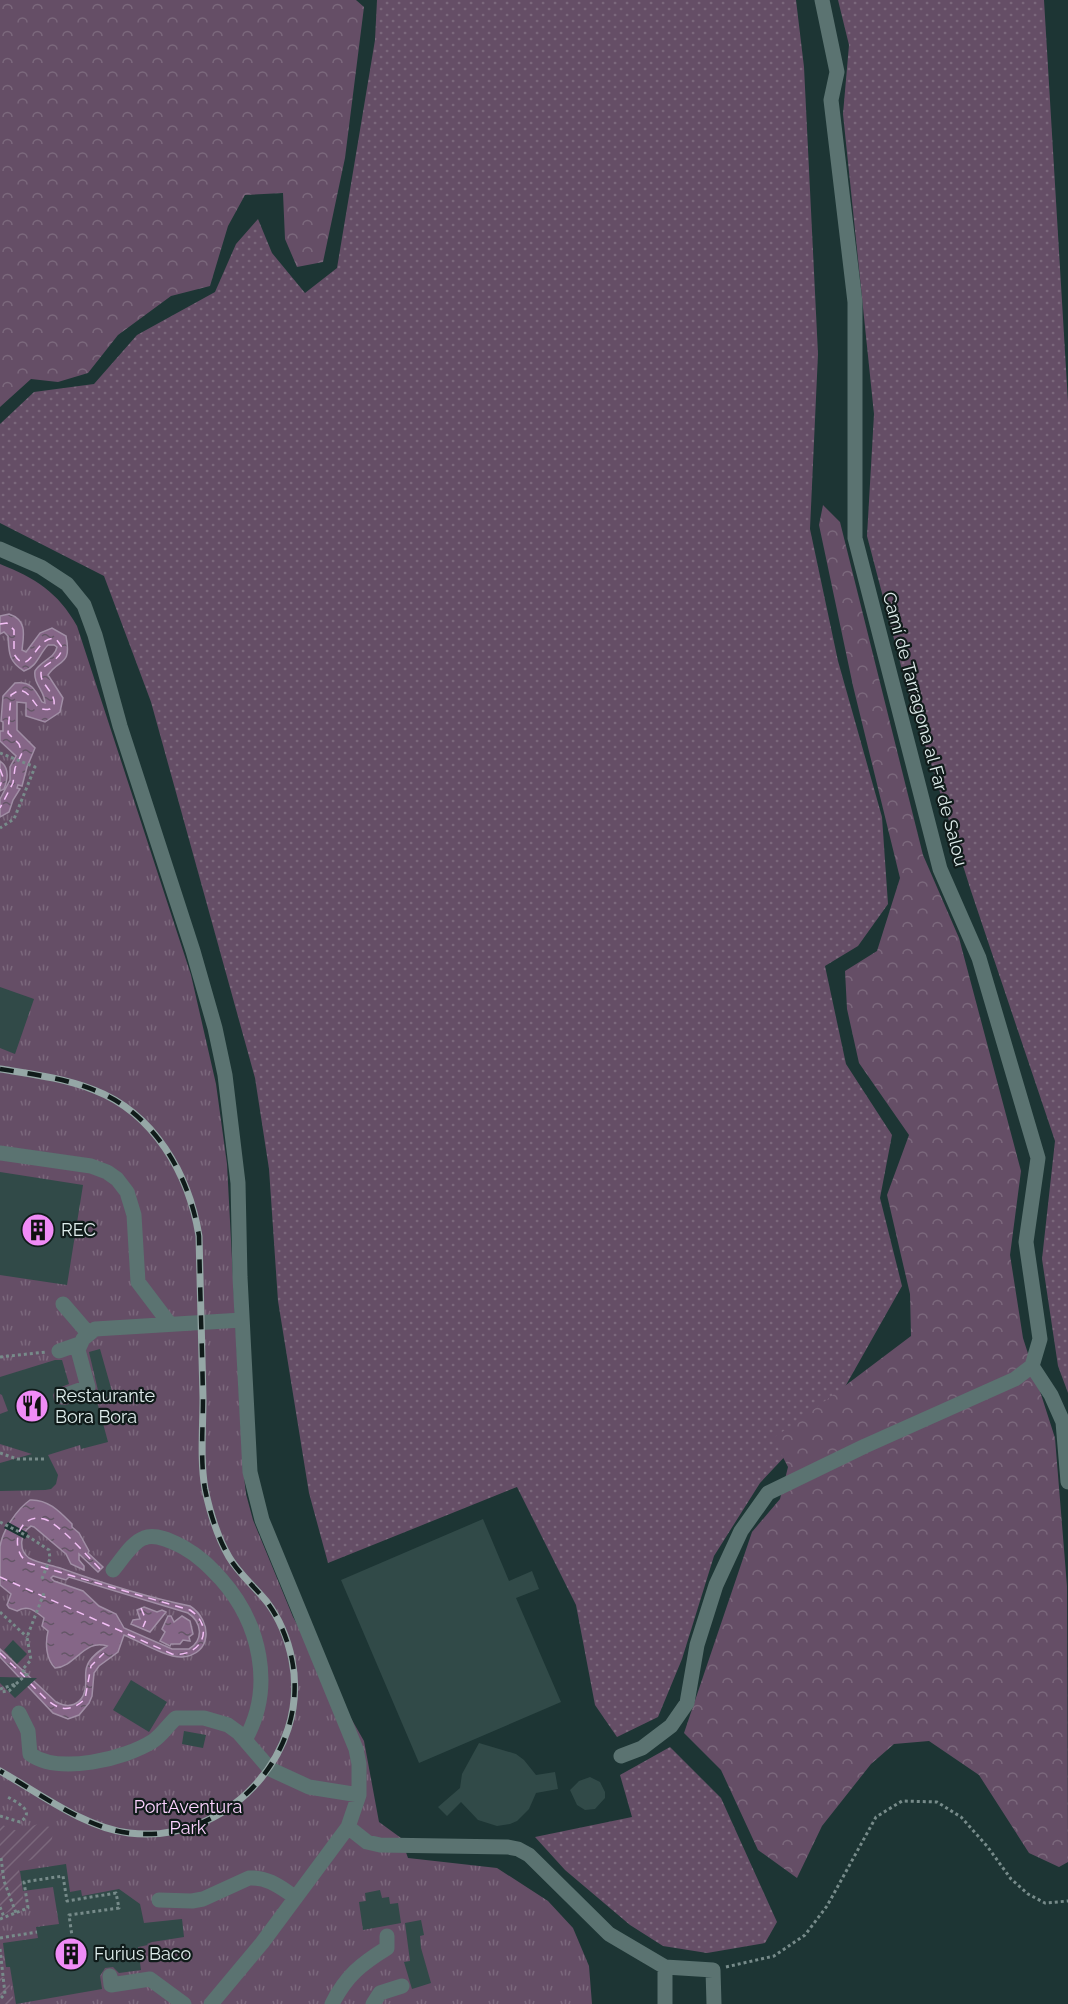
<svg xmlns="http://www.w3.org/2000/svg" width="1068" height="2004" viewBox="0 0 1068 2004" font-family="Raleway,sans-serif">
	<defs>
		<pattern id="grass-dots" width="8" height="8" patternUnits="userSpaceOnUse" patternTransform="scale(1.5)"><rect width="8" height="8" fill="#654e66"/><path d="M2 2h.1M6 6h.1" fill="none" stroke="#7b687c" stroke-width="1.8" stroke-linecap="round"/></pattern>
		<pattern id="forest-crowns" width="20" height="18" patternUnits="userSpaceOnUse" patternTransform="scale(1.5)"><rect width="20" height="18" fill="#654e66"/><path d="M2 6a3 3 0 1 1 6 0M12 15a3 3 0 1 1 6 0" fill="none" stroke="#7b687c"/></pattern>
		<pattern id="park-tufts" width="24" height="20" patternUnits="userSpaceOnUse" patternTransform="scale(1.5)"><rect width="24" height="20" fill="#654e66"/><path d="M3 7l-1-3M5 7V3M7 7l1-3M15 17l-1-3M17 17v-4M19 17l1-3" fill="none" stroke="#7b687c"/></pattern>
		<pattern id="garden-furrows" width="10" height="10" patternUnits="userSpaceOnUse" patternTransform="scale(1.5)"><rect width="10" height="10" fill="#654e66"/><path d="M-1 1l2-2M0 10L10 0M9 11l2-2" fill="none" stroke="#7b687c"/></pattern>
		<pattern id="water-ripples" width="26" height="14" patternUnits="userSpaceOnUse" patternTransform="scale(1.5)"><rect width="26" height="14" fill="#856687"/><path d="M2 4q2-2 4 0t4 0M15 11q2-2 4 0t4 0" fill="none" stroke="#645667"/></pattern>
	</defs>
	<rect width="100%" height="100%" fill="#1d3534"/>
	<path fill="url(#grass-dots)" d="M 377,0 L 796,0 L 804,67 L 818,354 L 810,529 L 838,661 L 882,817 L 888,904 L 858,946 L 825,966 L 846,1064 L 892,1135 L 880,1198 L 902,1286 L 837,1401 L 760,1483 L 714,1556 L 682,1659 L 658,1717 L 617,1737 L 595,1705 L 576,1605 L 517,1487 L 328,1563 L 309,1493 L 278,1301 L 269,1169 L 255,1078 L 151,702 L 104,576 L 0,523 L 0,424 L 34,392 L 94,384 L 137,335 L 215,292 L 236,244 L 258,219 L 272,253 L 305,293 L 337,268 L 375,40 Z
		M 838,0 L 1044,0 L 1068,402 L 1068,1393 L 1058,1366 L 1042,1259 L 1055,1141 L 971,891 L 905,681 L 867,536 L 874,414 L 843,114 L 849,45 Z
		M 670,1747 L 721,1798 L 777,1922 L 765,1943 L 707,1953 L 663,1946 L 630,1925 L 565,1870 L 535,1837 L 632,1817 L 620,1775 Z"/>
	<path fill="url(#forest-crowns)" d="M 0,0 L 356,0 L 364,7 L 345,158 L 323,262 L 297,267 L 285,239 L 283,193 L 245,195 L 228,226 L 210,286 L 171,296 L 118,335 L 88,373 L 58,382 L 31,379 L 0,407 Z
		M 823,505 L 840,522 L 923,855 L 959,938 L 1021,1171 L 1010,1255 L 1023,1338 L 1055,1438 L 1067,1586 L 1068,1862 L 1059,1867 L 1029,1853 L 979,1775 L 929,1741 L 894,1744 L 871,1764 L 822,1826 L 797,1878 L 758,1850 L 721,1770 L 684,1733 L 752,1532 L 780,1499 L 788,1467 L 773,1438 L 797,1422 L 911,1336 L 910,1294 L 887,1195 L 909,1135 L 859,1063 L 847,1009 L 845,971 L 877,951 L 900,878 L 853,686 L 819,525 Z"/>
	<path fill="url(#park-tufts)" d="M 0,564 C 35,578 58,592 77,626 L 191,975 L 216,1084 L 227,1164 L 243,1468 L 246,1494 L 253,1520 L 293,1617 L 364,1741 L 379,1822 L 401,1838 L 408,1858 L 497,1868 L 548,1901 L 573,1928 L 589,1966 L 592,2004 L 0,2004 Z"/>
	<path fill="url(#garden-furrows)" d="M 0,1824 L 17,1831 L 38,1824 L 54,1828 L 49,1854 L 18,1864 L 24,1905 L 0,1916 Z
		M 3,1977 L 8,1979 L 15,2004 L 0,2004 L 0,1978 Z"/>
	<path fill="url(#water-ripples)" stroke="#a08ea5" stroke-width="1.5" fill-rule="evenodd" d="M 9,614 C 27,620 24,634 22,650 L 26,652 L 40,633 L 52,628 L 66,636 C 72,667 59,658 48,675 L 63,698 L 60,712 L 45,722 L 26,716 L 26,703 L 17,702 L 17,730 L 35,748 L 27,767 L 22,786 L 18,785 L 17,788 L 20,789 L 13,800 L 9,812 L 0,817 L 0,799 L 10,780 L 10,767 L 16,756 L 0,741 L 0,731 L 3,731 L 3,722 L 1,721 L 3,696 L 15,683 C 31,681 35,689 42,702 L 45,703 C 45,691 33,684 35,671 C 41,661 55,658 57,647 L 54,645 L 48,645 C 39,654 37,667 24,671 C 8,661 9,652 8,636 L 4,632 L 0,634 L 0,616 Z
		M 0,761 C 10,768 8,779 4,789 L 0,791 Z
		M 30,1500 C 48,1499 60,1512 72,1524 L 72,1527 L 79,1533 L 89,1551 L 88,1553 L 103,1567 L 98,1572 L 79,1554 L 79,1560 L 84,1566 L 84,1570 L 71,1564 L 66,1554 L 34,1527 L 31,1526 C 20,1533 18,1550 29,1558 C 38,1563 51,1565 60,1568 C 102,1583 146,1597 190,1606 C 213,1621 212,1655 182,1657 C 167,1658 139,1641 124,1635 L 118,1652 L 99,1666 L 94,1673 L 92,1696 L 89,1703 L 79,1715 L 68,1719 L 53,1713 L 0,1657 L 0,1649 L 56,1702 C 69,1709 82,1705 85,1690 C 87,1682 84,1674 87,1666 C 90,1657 99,1651 107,1646 C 85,1638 75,1667 55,1668 C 46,1659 45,1644 48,1631 L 42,1626 L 44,1618 C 35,1611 28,1604 17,1611 L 9,1608 L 7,1605 L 11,1594 L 0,1585 C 0,1572 0,1559 0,1547 C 2,1531 17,1509 30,1500 ZM 53,1576 L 66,1580 L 69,1577 L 188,1613 C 202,1622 204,1640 189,1649 L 172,1649 L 124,1628 L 116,1614 L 99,1606 L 83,1591 L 54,1581 L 51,1578 Z
		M 144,1607 L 157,1612 L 162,1610 L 166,1612 L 150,1632 L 131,1624 L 133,1620 L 140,1619 L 137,1610 Z
		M 168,1616 L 171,1616 L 174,1622 L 182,1616 L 190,1621 L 193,1634 L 189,1637 L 190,1641 L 183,1640 L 180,1644 L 171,1644 L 170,1646 L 160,1641 L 165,1632 L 162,1629 Z"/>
	<path fill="#1d3534" d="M 8,1522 L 28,1533 L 25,1539 L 4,1528 Z"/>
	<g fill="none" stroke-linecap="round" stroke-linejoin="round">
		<path stroke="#f3bff6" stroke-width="1.5" stroke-dasharray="8 6" stroke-linecap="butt" d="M 0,624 L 7,623 L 14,630 L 14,654 C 30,681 36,633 56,639 L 62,647 C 61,663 43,661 41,673 C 40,685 56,692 54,705 L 50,709 C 32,713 36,693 19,690 L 11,695 L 8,733 L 19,744 L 22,753 L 15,768 L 13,783 L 0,808
			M 0,769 L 3,777 L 0,786
			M 0,1577 L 172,1654 C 201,1658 216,1627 190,1610 L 28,1563 C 8,1549 18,1512 44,1519 C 59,1523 89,1558 101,1570
			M 141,1608 L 146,1620 L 143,1627
			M 0,1653 L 25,1677
			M 30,1683 C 47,1700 62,1721 85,1699 L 91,1666 L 104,1653"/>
	</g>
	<path fill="#314a48" d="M 0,987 L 34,999 L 15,1054 L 0,1048 Z
		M 0,1172 L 83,1185 L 67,1285 L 0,1275 Z
		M 100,1349 L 113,1395 L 100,1399 L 89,1352 Z
		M 55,1360 L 62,1360 L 69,1384 L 56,1389 L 53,1395 L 54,1400 L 57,1404 L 66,1405 L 95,1394 L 108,1442 L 81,1449 L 80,1445 L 48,1455 L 58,1475 L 56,1484 L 51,1489 L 45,1490 L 0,1491 L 0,1463 L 32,1454 L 0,1444 L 0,1414 L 8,1411 L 2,1395 L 0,1394 L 0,1377 Z
		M 483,1519 L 509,1581 L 532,1571 L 539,1589 L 516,1598 L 561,1702 L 419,1763 L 341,1580 Z
		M 13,1640 L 27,1654 L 17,1664 L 4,1650 Z
		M 0,1677 L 37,1678 L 15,1698 L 0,1683 Z
		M 131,1680 L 167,1702 L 149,1732 L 113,1710 Z
		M 184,1731 L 206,1735 L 203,1748 L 182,1744 Z
		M 479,1743 L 516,1754 L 524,1760 L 536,1775 L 555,1772 L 558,1789 L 536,1793 L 529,1809 L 517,1821 L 510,1824 L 497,1826 L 478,1820 L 461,1802 L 447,1816 L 438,1807 L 460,1788 L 462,1774 Z
		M 590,1777 L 600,1782 L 605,1792 L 605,1798 L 595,1809 L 585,1810 L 577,1805 L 570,1790 L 579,1781 Z
		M 66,1864 L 70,1892 L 81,1890 L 82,1896 L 119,1889 L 140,1904 L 144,1923 L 182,1919 L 184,1937 L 152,1942 L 147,1944 L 148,1945 L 138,1947 L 141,1970 L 119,1973 L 113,1967 L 105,1968 L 100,1976 L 102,1989 L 16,2004 L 10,1967 L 6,1967 L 3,1943 L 38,1938 L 36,1927 L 59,1924 L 53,1887 L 23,1891 L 20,1871 Z
		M 380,1890 L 382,1898 L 389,1897 L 390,1904 L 398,1903 L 401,1923 L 363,1930 L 359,1902 L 366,1901 L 365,1893 Z
		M 421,1920 L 424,1935 L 420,1936 L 421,1948 L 431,1983 L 412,1989 L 404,1962 L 410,1961 L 405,1923 Z"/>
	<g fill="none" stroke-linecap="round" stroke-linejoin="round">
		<path stroke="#778b8a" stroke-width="3" stroke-dasharray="3 3" stroke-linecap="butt" d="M 0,753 L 35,767 L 14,819 L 0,828
			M 0,1357 L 46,1352
			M 0,1453 L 17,1459 L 45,1459
			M 0,1522 L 29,1537 L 49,1550 L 50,1559 L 41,1581
			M 0,1612 L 27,1637
			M 16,1684 L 27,1674 L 22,1670 L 31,1660 L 27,1637 L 44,1593
			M 0,1689 L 16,1684 L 9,1691 L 0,1692
			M 0,1816 L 20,1822 C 37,1811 16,1802 6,1796
			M 1,1858 L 4,1881 L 16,1913
			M 0,1907 L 4,1917
			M 0,1919 L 28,1908 L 24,1882 L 63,1876 L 67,1901 L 116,1893 L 119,1908 L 69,1915 L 72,1936
			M 0,1938 L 37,1932
			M 0,1949 L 5,1994 L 0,1999
			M 726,1967 L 774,1956 L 805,1935 L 827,1906 L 876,1817 L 902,1801 L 937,1802 L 961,1817 L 987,1846 L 1011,1879 L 1028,1894 L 1045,1903 L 1068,1901"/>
		<path stroke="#5b7371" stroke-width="15" d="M 822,0 L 837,72 L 831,100 L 855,302 L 855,538 L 940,869 L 979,958 L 1038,1158 L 1026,1242 L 1040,1339 L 1032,1366 L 1051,1395 L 1063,1422 L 1068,1482
			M 0,549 L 41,567 L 67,584 L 84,605 L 95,635 L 120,726 L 193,951 L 215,1028 L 225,1075 L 238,1183 L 240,1277 L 250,1472 L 262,1520 L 356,1749 L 359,1764 L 359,1795 L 348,1827 L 262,1943 L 211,2004
			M 0,1153 L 91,1166 L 107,1172 L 117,1179 L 127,1192 L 134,1215 L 138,1282 L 169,1323
			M 63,1304 L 88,1333
			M 59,1351 L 79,1344
			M 63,1396 L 88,1387 L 78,1350 L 83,1339 L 95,1329 L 242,1320
			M 113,1570 C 121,1561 132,1542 144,1538 C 156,1533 173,1542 183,1547 C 199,1556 209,1566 221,1579 C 260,1623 275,1687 245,1740
			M 19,1713 L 28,1731 L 30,1754 C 59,1775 125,1759 153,1741 C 162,1735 168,1725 176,1718 L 204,1718 L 228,1725 L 239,1733 L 270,1769 L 309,1787 L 359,1795
			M 621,1756 L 642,1748 L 671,1726 L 687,1703 L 697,1645 L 716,1585 L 741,1531 L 768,1493 L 865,1446 L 1015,1379 L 1032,1366
			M 348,1827 L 367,1842 L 380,1845 L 508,1847 L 518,1849 L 529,1855 L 609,1934 L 665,1967 L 665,2004
			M 159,1900 L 192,1901 L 203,1899 L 249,1878 C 268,1877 280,1887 295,1897
			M 665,1967 L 713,1970 L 714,2004
			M 110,1976 L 111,1985 L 150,1979 L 184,2004
			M 332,2004 C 346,1976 361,1964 387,1948 L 387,1936
			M 373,2004 L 380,1993 L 402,1986"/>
		<defs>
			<path id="rail" d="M 0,1069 C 31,1074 64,1078 94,1090 C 154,1113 189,1174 199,1236 C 200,1290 202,1344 203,1398 C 203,1428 200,1460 205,1489 C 210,1513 217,1536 229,1557 C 239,1574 255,1587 267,1602 C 279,1618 288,1640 292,1660 C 311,1755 225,1845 129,1833 C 85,1828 39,1793 0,1771"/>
		</defs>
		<use href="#rail" stroke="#95a7a6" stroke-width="7"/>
		<use href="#rail" stroke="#101b1a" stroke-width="4.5" stroke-dasharray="14" stroke-linecap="butt"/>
	</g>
	<defs>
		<symbol id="building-disc" viewBox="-11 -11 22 22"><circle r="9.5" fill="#f08bf6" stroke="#101b1a"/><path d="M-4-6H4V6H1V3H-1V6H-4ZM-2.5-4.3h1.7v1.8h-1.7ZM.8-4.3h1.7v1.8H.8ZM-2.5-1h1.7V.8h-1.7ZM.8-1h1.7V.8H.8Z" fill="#111"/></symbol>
		<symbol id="restaurant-disc" viewBox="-11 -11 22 22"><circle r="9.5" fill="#f08bf6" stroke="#101b1a"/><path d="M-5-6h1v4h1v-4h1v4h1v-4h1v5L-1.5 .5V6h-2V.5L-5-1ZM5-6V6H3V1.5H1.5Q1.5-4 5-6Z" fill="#111"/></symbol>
	</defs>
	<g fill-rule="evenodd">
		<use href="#building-disc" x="19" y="1211" width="38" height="38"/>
		<use href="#restaurant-disc" x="13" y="1387" width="38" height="38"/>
		<use href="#building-disc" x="52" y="1935" width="38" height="38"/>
	</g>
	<g text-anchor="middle" stroke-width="4.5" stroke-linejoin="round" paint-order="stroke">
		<g font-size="18" fill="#dfedec" stroke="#101b1a">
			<text transform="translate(925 729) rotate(75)" y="6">Camí de Tarragona al Far de Salou</text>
		</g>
		<g font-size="18" fill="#dfedec" stroke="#101b1a" text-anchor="start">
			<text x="61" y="1236">REC</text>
			<text x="55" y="1402">Restaurante<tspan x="55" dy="21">Bora Bora</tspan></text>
			<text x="94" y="1960">Furius Baco</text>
		</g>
		<g font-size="18" fill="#fdd3ff" stroke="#101b1a">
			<text x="188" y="1813">PortAventura<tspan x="188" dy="21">Park</tspan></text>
		</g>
	</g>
</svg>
